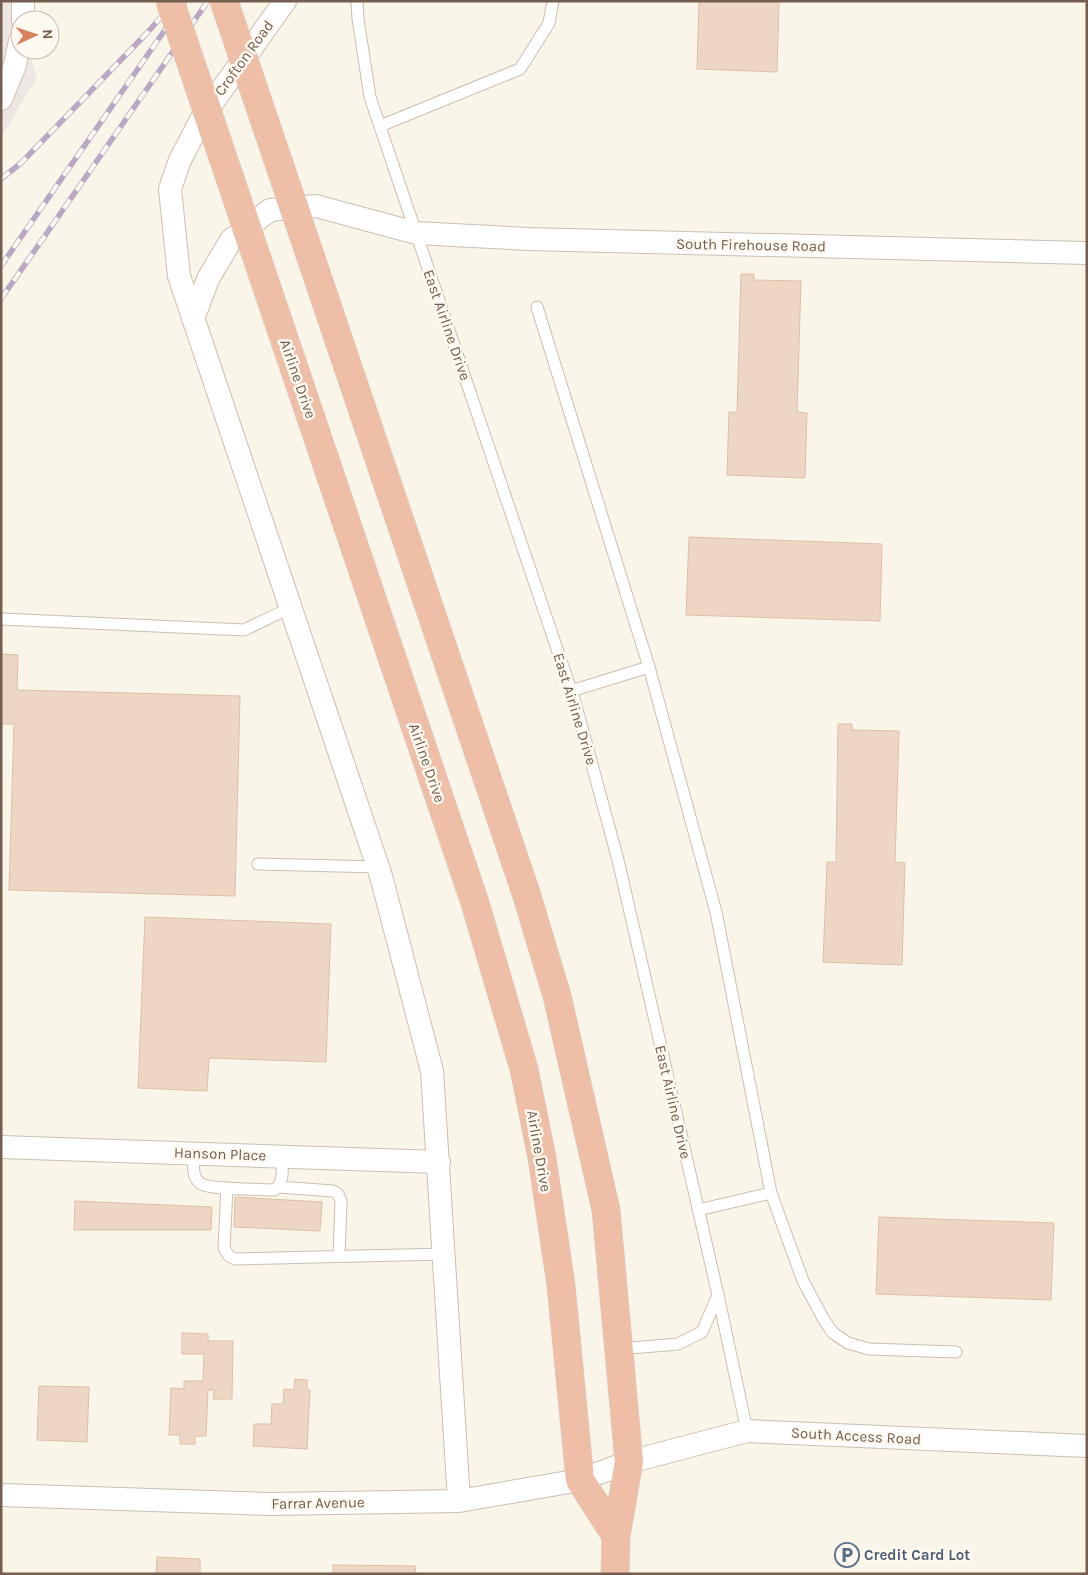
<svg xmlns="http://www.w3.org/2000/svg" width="1088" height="1575" viewBox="0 0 1088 1575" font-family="Karla,sans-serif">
	<rect width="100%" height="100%" fill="#faf5e9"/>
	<path fill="#ece7e2" d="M 1,1 L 12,1 L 37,77 L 1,138 Z"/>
	<path fill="#edd7c4" stroke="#debfa6" d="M 699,1 L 779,1 L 777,72 L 697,69 Z
		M 741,274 L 754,274 L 754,280 L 801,281 L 797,412 L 807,413 L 805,478 L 727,475 L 729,412 L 737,412 Z
		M 689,537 L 882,544 L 880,621 L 686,615 Z
		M 1,654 L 18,655 L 17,690 L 240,696 L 235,896 L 9,890 L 14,724 L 1,724 Z
		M 838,724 L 852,724 L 852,730 L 899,731 L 895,862 L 905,863 L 902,965 L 823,962 L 827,862 L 836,862 Z
		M 145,917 L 331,924 L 326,1062 L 209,1058 L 207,1091 L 138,1088 Z
		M 235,1197 L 322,1202 L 320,1231 L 234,1227 Z
		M 75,1201 L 212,1207 L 211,1230 L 74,1230 Z
		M 879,1217 L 1054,1223 L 1051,1300 L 876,1294 Z
		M 182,1333 L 208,1334 L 208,1341 L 233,1341 L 232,1399 L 213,1399 L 214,1390 L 208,1390 L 206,1436 L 195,1436 L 195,1444 L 180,1444 L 180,1435 L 169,1435 L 171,1388 L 184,1389 L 184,1381 L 203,1381 L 204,1354 L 182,1354 Z
		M 295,1379 L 307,1380 L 307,1389 L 310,1390 L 307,1449 L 253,1446 L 254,1424 L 271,1424 L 272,1404 L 283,1404 L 284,1389 L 294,1390 Z
		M 39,1386 L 89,1387 L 87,1442 L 37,1440 Z
		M 157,1557 L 200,1559 L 200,1574 L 156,1574 Z
		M 333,1565 L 416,1566 L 415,1574 L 333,1574 Z"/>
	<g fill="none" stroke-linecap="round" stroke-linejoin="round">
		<defs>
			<path id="lane" d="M 357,1 L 358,19 L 370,97 L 575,702 L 618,860 L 718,1295 L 747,1431
				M 380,126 L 520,69 L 549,23 L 553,1
				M 537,307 L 649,667
				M 1,619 L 244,630 L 290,608
				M 571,691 L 649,667 L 716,912 L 771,1193 L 698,1210
				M 258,864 L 379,867
				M 194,1153 C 194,1163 191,1176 200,1183 C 208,1190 261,1189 274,1190 C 285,1183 282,1168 282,1157
				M 279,1187 L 333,1191 L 338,1194 L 341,1201 L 339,1256
				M 227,1188 L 224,1248 L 229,1256 L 235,1259 L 444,1254
				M 771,1193 L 803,1281 L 824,1320 L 833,1333 L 848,1343 L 869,1349 L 956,1352
				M 619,1349 L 678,1344 L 702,1332 L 718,1295"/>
			<path id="street" d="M 285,1 L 203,116 L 180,160 L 170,189 L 179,276 L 381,876 L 432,1071 L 459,1501
				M 23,20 L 23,1
				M 1,99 L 15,65 L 20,41
				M 193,319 L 208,279 L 231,240 L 270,210 L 316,206 L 416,233 L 528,239 L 1087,253
				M 1,1147 L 439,1162
				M 1,1495 L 270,1504 L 459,1501 L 580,1480 L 629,1462 L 747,1431 L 1087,1446"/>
			<path id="highway" d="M 526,893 L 557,996 L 606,1210 L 629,1462 L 616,1536 L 615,1574
				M 475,903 L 524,1069 L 542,1158 L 561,1285 L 580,1480 L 616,1536"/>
		</defs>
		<use href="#lane" stroke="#ccbeb0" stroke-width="13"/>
		<use href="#street" stroke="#ccbeb0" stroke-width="24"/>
		<use href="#highway" stroke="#d8d2ce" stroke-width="29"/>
		<use href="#lane" stroke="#fff" stroke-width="11"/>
		<use href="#street" stroke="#fff" stroke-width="22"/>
		<use href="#highway" stroke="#eebea7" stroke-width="28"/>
		<defs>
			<path id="rail" d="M 1,179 L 21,163 L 147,33 L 175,1
				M 1,266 L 185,1
				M 1,299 L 208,1"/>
		</defs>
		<use href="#rail" stroke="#b9a8c4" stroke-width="5.5"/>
		<use href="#rail" stroke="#fdf9f0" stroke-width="4" stroke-dasharray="11" stroke-linecap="butt"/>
		<defs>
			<path id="highway-bridge" d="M 170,1 L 475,903
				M 224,1 L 526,893"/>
		</defs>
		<use href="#highway-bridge" stroke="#d8d2ce" stroke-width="29" stroke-linecap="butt"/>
		<use href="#highway-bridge" stroke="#eebea7" stroke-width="28"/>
	</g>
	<defs>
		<symbol id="parking-ring" viewBox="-11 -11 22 22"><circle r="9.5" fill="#fdf9f0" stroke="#5c6f8a" stroke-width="1.5"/><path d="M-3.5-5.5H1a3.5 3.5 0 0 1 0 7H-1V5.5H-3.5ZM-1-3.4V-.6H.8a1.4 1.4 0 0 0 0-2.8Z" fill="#5c6f8a"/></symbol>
	</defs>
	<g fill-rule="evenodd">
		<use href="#parking-ring" x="833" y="1541" width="28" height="28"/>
	</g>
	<g text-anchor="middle" stroke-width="5" stroke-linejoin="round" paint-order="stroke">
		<g font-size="15" fill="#735e4f" stroke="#fdf9f0">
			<text transform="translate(244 58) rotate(-54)" y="5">Crofton Road</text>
			<text transform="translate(751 245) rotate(1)" y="5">South Firehouse Road</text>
			<text transform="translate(447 325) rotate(71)" y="5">East Airline Drive</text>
			<text transform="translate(298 379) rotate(71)" y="5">Airline Drive</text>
			<text transform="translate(575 709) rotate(73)" y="5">East Airline Drive</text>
			<text transform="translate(427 763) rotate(71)" y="5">Airline Drive</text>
			<text transform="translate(673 1102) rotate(77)" y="5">East Airline Drive</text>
			<text transform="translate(539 1151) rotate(80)" y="5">Airline Drive</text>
			<text transform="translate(220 1154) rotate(2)" y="5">Hanson Place</text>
			<text transform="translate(856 1436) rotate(3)" y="5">South Access Road</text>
			<text transform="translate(318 1503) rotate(-1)" y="5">Farrar Avenue</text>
		</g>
		<g font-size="15" font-weight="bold" fill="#4e5e75" stroke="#fdf9f0" text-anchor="start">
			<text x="864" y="1560">Credit Card Lot</text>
		</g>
	</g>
	<rect width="1088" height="1575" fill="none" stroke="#735e4f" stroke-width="5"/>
	<g transform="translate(35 35) rotate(87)"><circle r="24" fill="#fdf9f0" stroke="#c6bbb0"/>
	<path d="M0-4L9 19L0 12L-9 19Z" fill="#d87f5b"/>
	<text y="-8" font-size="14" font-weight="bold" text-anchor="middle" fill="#735e4f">N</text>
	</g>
</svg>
